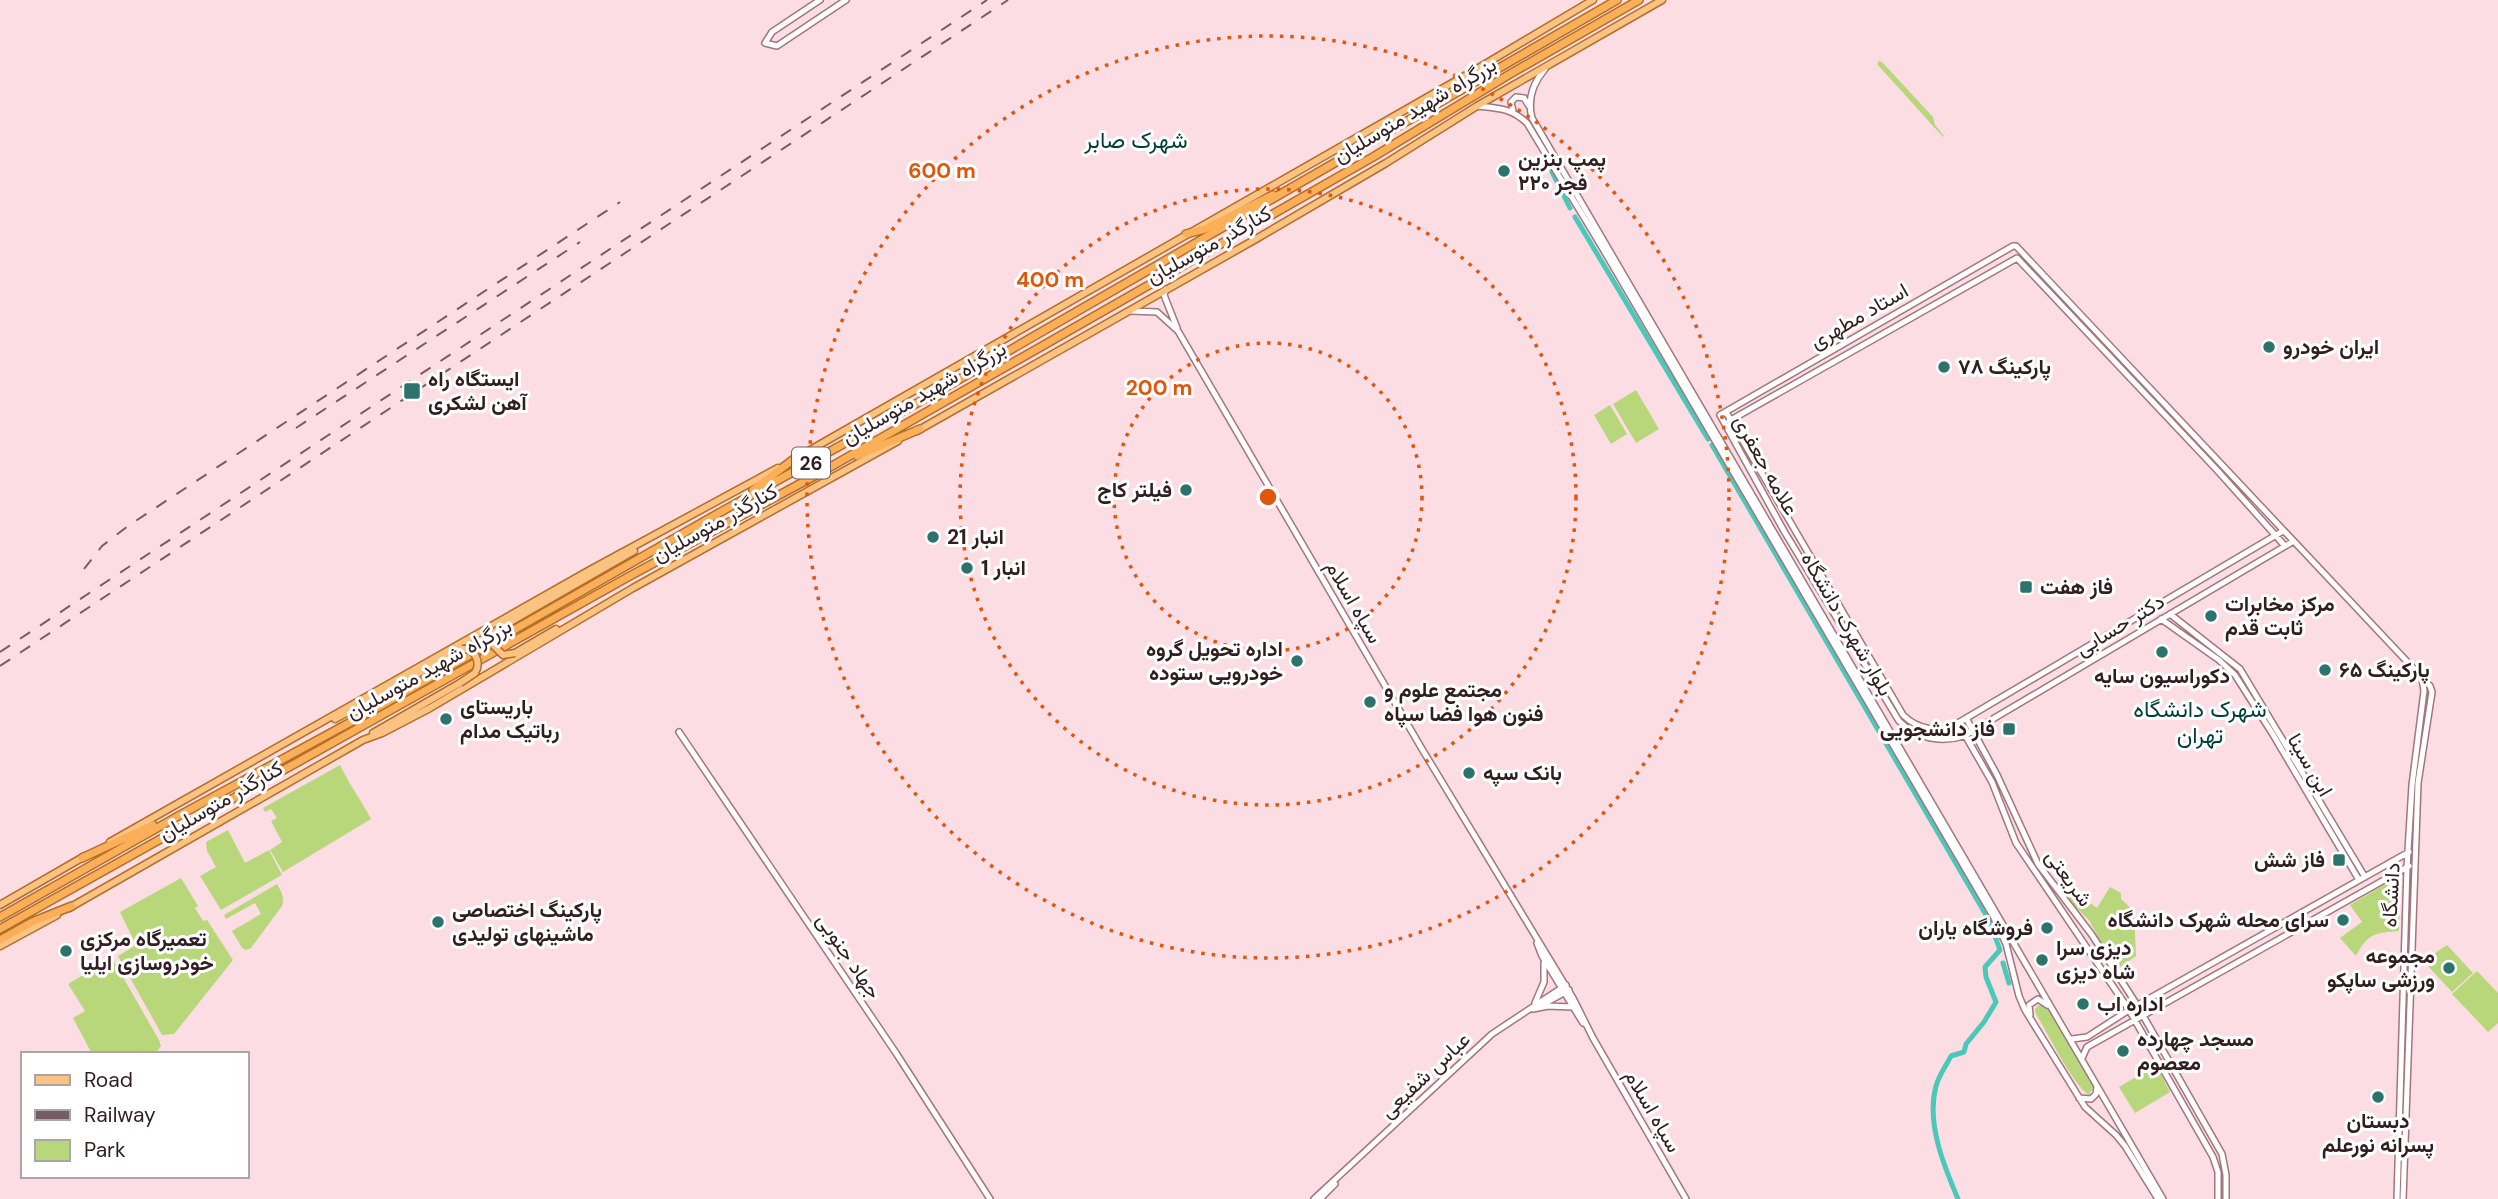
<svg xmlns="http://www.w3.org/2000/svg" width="2498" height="1199" viewBox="0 0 2498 1199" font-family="'DM Sans',Vazirmatn,sans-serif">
	<rect width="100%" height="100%" fill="#fcdde4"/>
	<path fill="#b8d77a" d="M 1879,61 L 1882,62 L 1933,117 L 1935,125 L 1944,136 L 1943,137 L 1877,64 Z
		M 1636,390 L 1659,429 L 1636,443 L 1613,404 Z
		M 1610,405 L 1627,434 L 1611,444 L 1594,415 Z
		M 340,765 C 349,784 361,800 371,819 L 283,872 L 270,850 L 282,842 L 271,821 L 277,818 L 271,809 L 265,812 L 263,808 Z
		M 228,830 L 245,863 L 269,850 L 282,875 L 221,910 L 200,876 L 216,867 L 207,851 L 206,842 Z
		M 2401,875 L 2399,931 C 2375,933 2368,933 2356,956 L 2340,938 L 2362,922 L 2350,905 Z
		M 181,878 L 198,906 L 195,908 L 203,921 L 207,920 L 233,960 L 174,1034 L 162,1035 L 118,956 L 136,945 L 120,912 Z
		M 277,884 C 281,891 285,898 282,906 L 251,948 L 246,950 L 242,948 L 232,931 L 261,914 L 255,903 L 226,919 L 224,915 Z
		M 2110,887 L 2121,893 L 2121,899 L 2134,911 L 2136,956 L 2116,970 L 2089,920 L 2068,900 L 2075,892 L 2097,908 Z
		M 2447,945 L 2473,973 L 2452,992 L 2426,964 L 2432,955 Z
		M 112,958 L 159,1040 L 161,1046 L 155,1054 L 92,1054 L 73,1018 L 85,1011 L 68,984 Z
		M 2477,971 L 2498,993 L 2498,1023 L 2488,1032 L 2452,994 Z
		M 2039,1005 L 2045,1006 L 2050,1011 L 2094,1085 L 2089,1095 C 2073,1085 2047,1032 2036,1014 L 2035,1009 Z
		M 2156,1065 L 2170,1092 L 2135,1113 L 2119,1087 Z"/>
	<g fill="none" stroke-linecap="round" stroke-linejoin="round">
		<path stroke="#4bc8b9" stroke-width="5" d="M 1552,172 L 1570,208
			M 1575,217 L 1708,439
			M 1712,445 L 1989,920 L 2000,950 L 1985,967 L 1986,977 L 1996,1002 L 1984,1022 L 1966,1044 L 1964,1052 L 1951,1056 C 1946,1066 1939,1075 1936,1086 C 1926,1123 1944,1166 1958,1199
			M 2003,963 L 2009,983"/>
		<defs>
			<path id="tertiary" d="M 820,0 L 772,32 L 765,43 L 777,46 L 846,0
				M 1545,69 C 1533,83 1527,99 1532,118 L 2163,1199
				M 1477,106 C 1498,108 1511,108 1527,123 L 1603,249 L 1993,916 L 2006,944 L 2019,996 L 2025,1010 L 2085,1107 L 2116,1135 L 2125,1146 L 2158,1199
				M 1513,111 L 1511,102 L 1516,97 L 1524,98 L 1529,106
				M 1726,412 L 1903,715 C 1918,730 1939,733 1958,723 L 2283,531
				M 1729,421 L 2017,258 L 2217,470 L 2285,546
				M 2292,542 L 1964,736 C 1941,743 1917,739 1899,721 L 1784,531 L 1720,415 L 2013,246 L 2016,246 L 2430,686 L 2432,692 L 2418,783 L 2403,1199
				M 2170,614 L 2240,669 L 2365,877
				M 2161,619 L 2219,660 L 2235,675 L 2272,733 L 2359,880
				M 1966,718 L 1997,775 L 2038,864 L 2092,935 L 2137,1005 L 2222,1154 L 2226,1175 L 2226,1199
				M 1958,723 L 1992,782 L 2016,843 L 2129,1010 L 2213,1157 L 2218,1172 L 2218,1199
				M 679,732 L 896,1053 L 990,1199
				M 2030,1015 L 2029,1005 L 2038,999 L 2047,1005
				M 2072,1039 L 2087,1037 L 2129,1010 L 2409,852
				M 2082,1058 L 2087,1047 L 2409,866
				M 2079,1098 L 2091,1099 L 2096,1094 L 2097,1086
				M 2397,1199 L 2407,867 L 2412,785 L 2424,691 L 2422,678"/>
			<path id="secondary" d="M 1166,289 L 1164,295 L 1177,328
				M 1130,311 L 1157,312 L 1178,331 L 1422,749 L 1573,998 L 1593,1038 L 1686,1199
				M 1537,943 L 1542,956 L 1583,1023
				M 1535,1003 L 1544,982 L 1544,963
				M 1540,1006 L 1569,990
				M 1533,1009 L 1548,1006 L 1572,1007
				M 1314,1199 L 1492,1034 L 1566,985
				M 1320,1199 L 1335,1184"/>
			<path id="primary" d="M 917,431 L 1256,239 L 1386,163 L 1477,106 L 1662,0
				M 791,461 L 1482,66 L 1593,0
				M 498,629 L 634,551
				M 515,653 L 556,629
				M 335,719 L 462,649
				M 373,733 L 460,683
				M 110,842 L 590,570 L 778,468
				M 0,905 L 85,856
				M 69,908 L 363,740 L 382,733 L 430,708 L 633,588 L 898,441
				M 0,946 L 57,915"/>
			<path id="trunk" d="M 1186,234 L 1205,229 L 1273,195
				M 857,456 L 920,429
				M 753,490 L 794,459
				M 82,858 L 153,825
				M 0,917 L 180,815 L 384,704 L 726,509 L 939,391 L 1617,0
				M 0,929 L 628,577 L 818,474 L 1373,157 L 1510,74 L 1639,0
				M 0,940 L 32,922 L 72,906"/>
		</defs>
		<use href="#tertiary" stroke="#a3757f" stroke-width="8"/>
		<use href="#secondary" stroke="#a3757f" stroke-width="8"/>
		<use href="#primary" stroke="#b26f2a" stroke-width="9"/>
		<use href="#trunk" stroke="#b26f2a" stroke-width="10"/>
		<use href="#tertiary" stroke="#fff" stroke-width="5"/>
		<use href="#secondary" stroke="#fff" stroke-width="5"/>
		<use href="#primary" stroke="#fbc382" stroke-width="6"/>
		<use href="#trunk" stroke="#faaf58" stroke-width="7"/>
		<path stroke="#745e63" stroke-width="2" stroke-dasharray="12 12" stroke-linecap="butt" d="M 296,428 L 580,242
			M 84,569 L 102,546 L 128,526 L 620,202
			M 0,652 L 987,0
			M 0,666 L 1008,0"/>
		<defs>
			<path id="primary-bridge" d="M 498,629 L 492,635 L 494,646 L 503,655 L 515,653
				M 460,683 L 475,673 C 481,663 476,648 462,649"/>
		</defs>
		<use href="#primary-bridge" stroke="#b26f2a" stroke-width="9" stroke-linecap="butt"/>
		<use href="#primary-bridge" stroke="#fbc382" stroke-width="6"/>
	</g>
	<g fill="none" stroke="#df560d" stroke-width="3.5" stroke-dasharray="3.5 7">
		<circle cx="1268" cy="497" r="154"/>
		<circle cx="1268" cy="497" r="308"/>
		<circle cx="1268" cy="497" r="461"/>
	</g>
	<g fill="#2c736b" stroke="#fff" stroke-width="2.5">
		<circle cx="1504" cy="171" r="7"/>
		<circle cx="2269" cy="347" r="7"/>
		<circle cx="1944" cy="367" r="7"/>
		<rect x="403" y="382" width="18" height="18" rx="3.5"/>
		<circle cx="1186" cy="490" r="7"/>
		<circle cx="933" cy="537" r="7"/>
		<circle cx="967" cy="568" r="7"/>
		<rect x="2019" y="580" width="14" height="14" rx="3.5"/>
		<circle cx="2211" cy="616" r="7"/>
		<circle cx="2162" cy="652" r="7"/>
		<circle cx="1297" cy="661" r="7"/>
		<circle cx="2325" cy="670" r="7"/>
		<circle cx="1370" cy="702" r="7"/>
		<circle cx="446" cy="719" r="7"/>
		<rect x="2002" y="722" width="14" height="14" rx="3.5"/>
		<circle cx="1469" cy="773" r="7"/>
		<rect x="2332" y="853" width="14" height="14" rx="3.5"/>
		<circle cx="2343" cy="920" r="7"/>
		<circle cx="438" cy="922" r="7"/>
		<circle cx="2047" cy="928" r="7"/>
		<circle cx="66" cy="951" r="7"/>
		<circle cx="2042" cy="960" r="7"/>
		<circle cx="2449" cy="968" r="7"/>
		<circle cx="2083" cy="1004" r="7"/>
		<circle cx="2123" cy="1051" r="7"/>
		<circle cx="2378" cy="1097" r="7"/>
	</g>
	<g text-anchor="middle" stroke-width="6" stroke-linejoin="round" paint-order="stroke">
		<rect fill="#fff" stroke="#6e6264" stroke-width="2" x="792" y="447.5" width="38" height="31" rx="5"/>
		<g font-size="19" font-weight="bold" fill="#301e22">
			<text x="811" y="470">26</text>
		</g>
		<g font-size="21" fill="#301e22" stroke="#fff">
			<text transform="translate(1415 110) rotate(-31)" y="7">بزرگراه شهید متوسلیان</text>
			<text transform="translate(1209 245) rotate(-29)" y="7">کنارگذر متوسلیان</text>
			<text transform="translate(1859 316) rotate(-30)" y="7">استاد مطهری</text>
			<text transform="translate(924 393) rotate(-30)" y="7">بزرگراه شهید متوسلیان</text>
			<text transform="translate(1766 465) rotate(61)" y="7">علامه جعفری</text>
			<text transform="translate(715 523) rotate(-29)" y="7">کنارگذر متوسلیان</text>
			<text transform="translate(1354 602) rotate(60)" y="7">سپاه اسلام</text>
			<text transform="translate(1847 624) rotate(60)" y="7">بلوار شهرک دانشگاه</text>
			<text transform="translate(2120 625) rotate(-31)" y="7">دکتر حسابی</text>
			<text transform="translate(429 669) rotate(-29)" y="7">بزرگراه شهید متوسلیان</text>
			<text transform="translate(2310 765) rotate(60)" y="7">ابن سینا</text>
			<text transform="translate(221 801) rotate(-30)" y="7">کنارگذر متوسلیان</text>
			<text transform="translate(2069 878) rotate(54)" y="7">شریعتی</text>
			<text transform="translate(2391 895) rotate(-87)" y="7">دانشگاه</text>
			<text transform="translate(849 956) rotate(56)" y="7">جهاد جنوبی</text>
			<text transform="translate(1425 1075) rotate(-43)" y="7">عباس شفیعی</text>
			<text transform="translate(1653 1111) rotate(60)" y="7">سپاه اسلام</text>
		</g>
		<g font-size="21" font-weight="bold" fill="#301e22" stroke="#fff" text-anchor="start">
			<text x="1518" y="166">پمپ بنزین<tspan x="1518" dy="24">۲۲۰ فجر</tspan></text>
			<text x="2283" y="354">ایران خودرو</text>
			<text x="1958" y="374">پارکینگ ۷۸</text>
			<text x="428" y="386">ایستگاه راه<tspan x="428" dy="24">آهن لشکری</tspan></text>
			<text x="1172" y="497" text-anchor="end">فیلتر کاج</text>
			<text x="947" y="544">انبار 21</text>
			<text x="981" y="575">انبار 1</text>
			<text x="2040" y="594">فاز هفت</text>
			<text x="2225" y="611">مرکز مخابرات<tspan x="2225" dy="24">ثابت قدم</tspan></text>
			<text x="1283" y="656" text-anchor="end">اداره تحویل گروه<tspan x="1283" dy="24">خودرویی ستوده</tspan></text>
			<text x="2339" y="677">پارکینگ ۶۵</text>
			<text x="2162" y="683" text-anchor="middle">دکوراسیون سایه</text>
			<text x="1384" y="697">مجتمع علوم و<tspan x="1384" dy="24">فنون هوا فضا سپاه</tspan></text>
			<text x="460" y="714">باریستای<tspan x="460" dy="24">رباتیک مدام</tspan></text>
			<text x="1995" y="736" text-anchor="end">فاز دانشجویی</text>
			<text x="1483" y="780">بانک سپه</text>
			<text x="2325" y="867" text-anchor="end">فاز شش</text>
			<text x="452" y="917">پارکینگ اختصاصی<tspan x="452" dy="24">ماشینهای تولیدی</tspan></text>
			<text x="2329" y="927" text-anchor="end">سرای محله شهرک دانشگاه</text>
			<text x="2033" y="935" text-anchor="end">فروشگاه یاران</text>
			<text x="80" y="946">تعمیرگاه مرکزی<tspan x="80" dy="24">خودروسازی ایلیا</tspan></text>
			<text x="2056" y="955">دیزی سرا<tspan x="2056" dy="24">شاه دیزی</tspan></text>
			<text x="2435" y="963" text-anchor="end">مجموعه<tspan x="2435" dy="24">ورزشی ساپکو</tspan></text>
			<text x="2097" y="1011">اداره اب</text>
			<text x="2137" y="1046">مسجد چهارده<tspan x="2137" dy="24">معصوم</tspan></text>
			<text x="2378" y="1128" text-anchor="middle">دبستان<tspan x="2378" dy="24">پسرانه نورعلم</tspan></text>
		</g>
		<g font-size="23" fill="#003f39" stroke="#fff">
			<text x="1136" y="148">شهرک صابر</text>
			<text x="2200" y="717">شهرک دانشگاه<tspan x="2200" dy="26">تهران</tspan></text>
		</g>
	</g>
	<circle cx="1268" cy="497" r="10" fill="#df560d" stroke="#fff" stroke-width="3.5"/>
	<g font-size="21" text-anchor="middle" font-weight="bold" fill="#df560d" stroke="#fff" stroke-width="6" stroke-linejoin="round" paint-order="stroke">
		<text x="942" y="178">600 m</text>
		<text x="1050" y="287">400 m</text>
		<text x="1159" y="395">200 m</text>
	</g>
	<rect x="21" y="1052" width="228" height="126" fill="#ffffff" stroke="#aca5a7" stroke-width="2"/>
	<rect x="35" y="1075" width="35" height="10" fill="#fbc382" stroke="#aca5a7" stroke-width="2"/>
	<text x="84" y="1087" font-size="21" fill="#301e22">Road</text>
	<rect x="35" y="1110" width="35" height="10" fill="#745e63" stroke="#aca5a7" stroke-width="2"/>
	<text x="84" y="1122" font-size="21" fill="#301e22">Railway</text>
	<rect x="35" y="1140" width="35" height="21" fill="#b8d77a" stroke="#aca5a7" stroke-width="2"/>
	<text x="84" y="1157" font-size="21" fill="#301e22">Park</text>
</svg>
